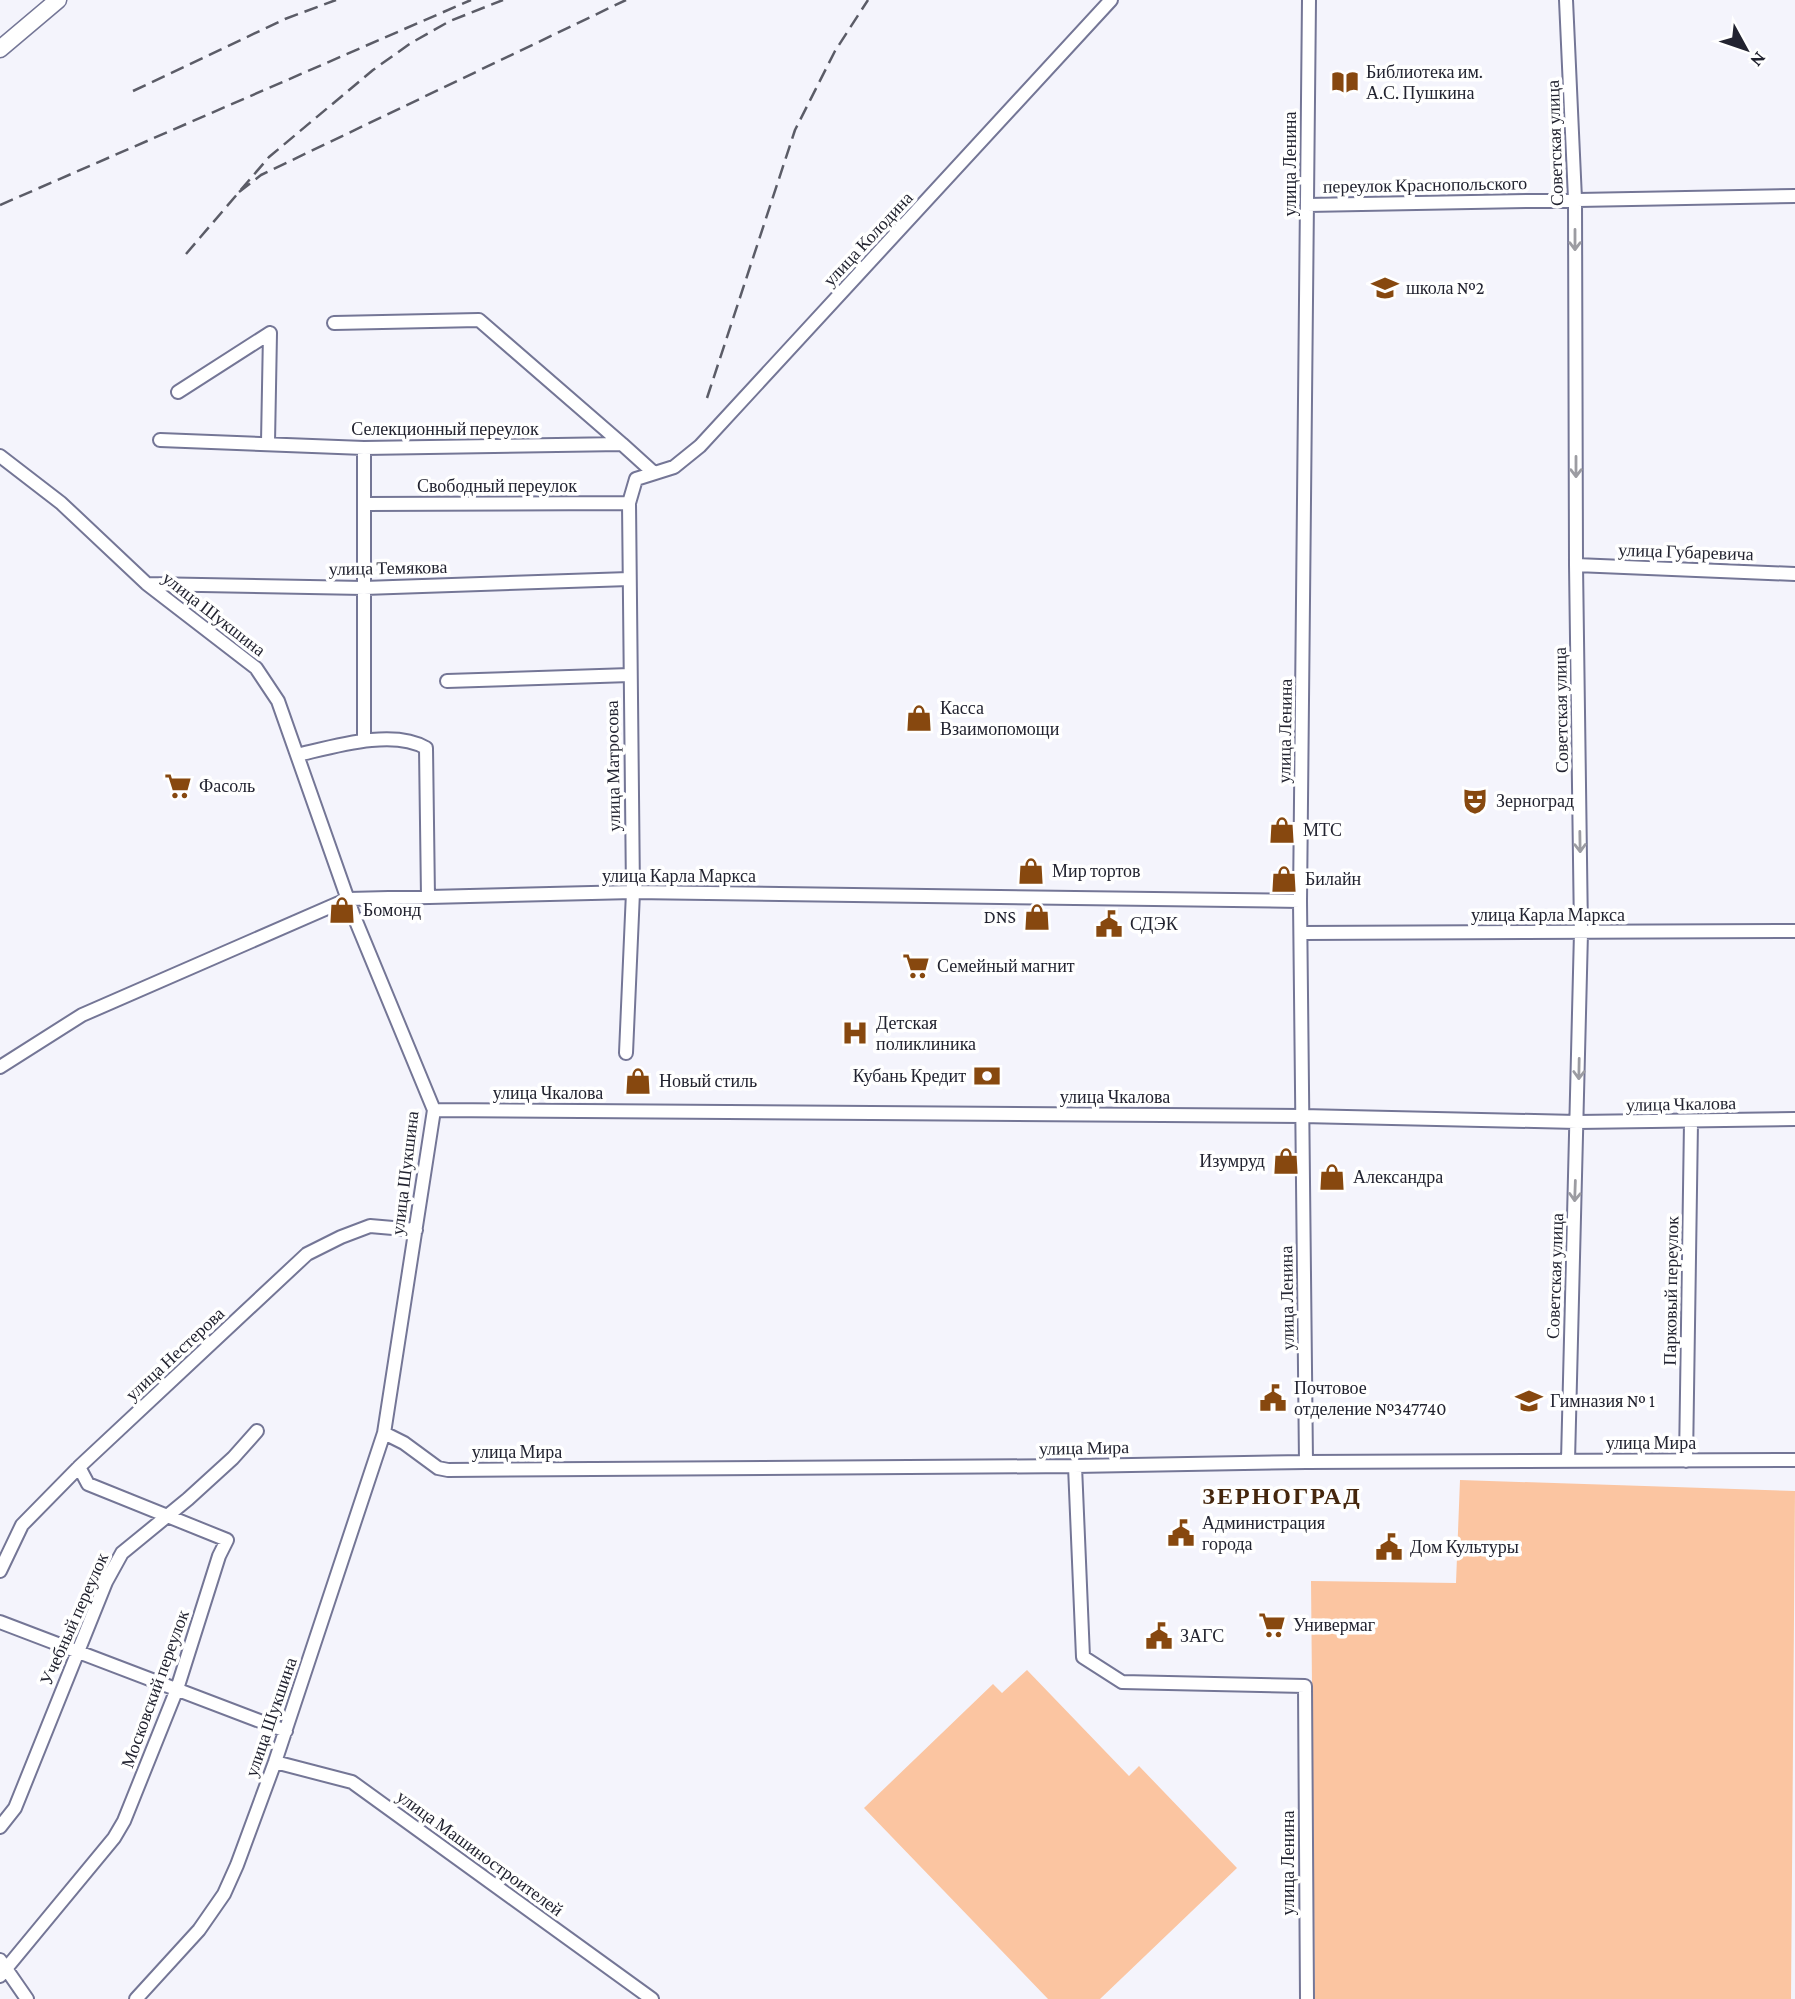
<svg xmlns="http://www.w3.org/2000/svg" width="1795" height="1999" viewBox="0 0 1795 1999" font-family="'Crimson Pro',serif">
	<rect width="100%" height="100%" fill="#f4f4fc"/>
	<path fill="#fbc5a1" d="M 1460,1480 L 1795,1491 L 1791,1999 L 1315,1999 L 1311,1581 L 1456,1583 Z
		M 1027,1670 L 1129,1776 L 1139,1766 L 1237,1868 L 1100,1999 L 1048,1999 L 864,1808 L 993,1684 L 1002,1693 Z"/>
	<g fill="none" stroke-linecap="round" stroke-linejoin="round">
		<defs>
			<path id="minor" d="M 1566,0 L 1575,199 L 1576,565 L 1581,932 L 1568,1461
				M 1307,205 L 1795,196
				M 334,323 L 479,320 L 622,444
				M 178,392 L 270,333
				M 160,440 L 364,448 L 622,444 L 654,473
				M 268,442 L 270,333
				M 364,448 L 364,739
				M 0,456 L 61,503 L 147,584 L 256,668 L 278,701 L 353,914 L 434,1110 L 384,1433 L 275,1762 L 237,1865 L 224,1894 L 199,1930 L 136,1999
				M 365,504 L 629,503
				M 1576,565 L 1795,574
				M 147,584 L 364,588 L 629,579
				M 447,681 L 630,675
				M 297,755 C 332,747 393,728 426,748 L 428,897
				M 1302,933 L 1795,931
				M 626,1053 L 633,892 L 629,503 L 636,479 L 674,467 L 700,446 L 1111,0
				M 0,1067 L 82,1015 L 348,899 L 633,892 L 1300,901
				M 434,1110 L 1302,1116 L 1577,1122 L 1795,1119
				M 384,1433 L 404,1443 L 438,1468 L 448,1470 L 1075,1466 L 1306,1462 L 1795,1460
				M 1686,1461 L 1691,1122
				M 1306,1462 L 1300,901 L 1309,0
				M 1075,1466 L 1083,1657 L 1122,1682 L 1305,1686 L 1307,1999
				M 0,1571 L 22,1525 L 79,1467 L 307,1254 L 341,1237 L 370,1226 L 416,1230
				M 0,1622 L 286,1731
				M 275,1762 L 352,1782 L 652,1999
				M 0,1827 L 15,1808 L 106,1582 L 122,1553 L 188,1499 L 233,1458 L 257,1431
				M 0,1960 L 27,1999
				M 0,1976 L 114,1838 L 124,1821 L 177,1689 L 219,1556 L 227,1540 L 88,1484 L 79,1467"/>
			<path id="major" d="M 0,49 L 58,0"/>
		</defs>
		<use href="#minor" stroke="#747696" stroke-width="16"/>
		<use href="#major" stroke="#747696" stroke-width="19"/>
		<use href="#minor" stroke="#fff" stroke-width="12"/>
		<use href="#major" stroke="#fff" stroke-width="16"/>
		<path stroke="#5b5c67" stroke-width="2.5" stroke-dasharray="14 7" stroke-linecap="butt" d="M 133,91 L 285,19 L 336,0
			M 239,192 L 261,175 L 626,0
			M 0,205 L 471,0
			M 186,254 L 269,157 L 373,70 L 411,43 L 450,21 L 503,0
			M 707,398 L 795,130 L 835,51 L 868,0"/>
	</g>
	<defs><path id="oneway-shaft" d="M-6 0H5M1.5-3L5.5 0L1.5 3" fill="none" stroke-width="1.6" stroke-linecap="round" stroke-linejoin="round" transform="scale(1.75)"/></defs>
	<g stroke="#9c9ca2">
		<use href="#oneway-shaft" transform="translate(1575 240) rotate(90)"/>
		<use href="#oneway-shaft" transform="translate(1576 467) rotate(90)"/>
		<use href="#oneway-shaft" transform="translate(1580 842) rotate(89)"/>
		<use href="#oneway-shaft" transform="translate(1579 1069) rotate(91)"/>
		<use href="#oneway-shaft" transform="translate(1575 1191) rotate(92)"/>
	</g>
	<defs>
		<symbol id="library-bare" viewBox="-9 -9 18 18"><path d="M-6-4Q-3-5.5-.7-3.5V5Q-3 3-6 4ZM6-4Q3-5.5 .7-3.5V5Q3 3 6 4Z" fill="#87480f" stroke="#fff" stroke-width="2.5" paint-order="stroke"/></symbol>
		<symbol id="school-bare" viewBox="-9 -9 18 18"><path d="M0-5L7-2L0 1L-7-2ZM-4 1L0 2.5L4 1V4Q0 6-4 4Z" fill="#87480f" stroke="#fff" stroke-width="2.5" paint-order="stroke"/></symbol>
		<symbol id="shop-bare" viewBox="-9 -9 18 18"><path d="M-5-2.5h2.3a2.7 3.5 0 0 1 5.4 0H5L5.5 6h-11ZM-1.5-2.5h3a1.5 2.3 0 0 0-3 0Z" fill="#87480f" stroke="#fff" stroke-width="2.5" paint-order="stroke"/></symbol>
		<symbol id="supermarket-bare" viewBox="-9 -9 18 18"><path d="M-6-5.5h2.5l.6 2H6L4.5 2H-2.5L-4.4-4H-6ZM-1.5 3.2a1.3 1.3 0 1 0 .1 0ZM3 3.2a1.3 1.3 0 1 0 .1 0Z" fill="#87480f" stroke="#fff" stroke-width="2.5" paint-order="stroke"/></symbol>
		<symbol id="theatre-bare" viewBox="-9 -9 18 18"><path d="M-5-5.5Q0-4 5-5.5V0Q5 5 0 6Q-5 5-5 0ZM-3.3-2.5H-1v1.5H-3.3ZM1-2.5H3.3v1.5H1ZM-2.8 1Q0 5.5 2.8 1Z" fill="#87480f" stroke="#fff" stroke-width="2.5" paint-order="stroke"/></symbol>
		<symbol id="civic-bare" viewBox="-9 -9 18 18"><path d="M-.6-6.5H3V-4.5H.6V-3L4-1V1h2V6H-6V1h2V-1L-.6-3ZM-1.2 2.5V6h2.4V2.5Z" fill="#87480f" stroke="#fff" stroke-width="2.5" paint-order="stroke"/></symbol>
		<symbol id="hospital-bare" viewBox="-9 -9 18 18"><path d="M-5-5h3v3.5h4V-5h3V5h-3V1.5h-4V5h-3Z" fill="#87480f" stroke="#fff" stroke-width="2.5" paint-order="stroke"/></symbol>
		<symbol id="bank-bare" viewBox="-9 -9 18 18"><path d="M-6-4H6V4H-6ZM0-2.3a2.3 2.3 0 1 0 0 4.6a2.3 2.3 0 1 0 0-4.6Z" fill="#87480f" stroke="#fff" stroke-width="2.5" paint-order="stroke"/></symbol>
	</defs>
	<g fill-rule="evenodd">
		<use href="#library-bare" x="1326" y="63" width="38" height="38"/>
		<use href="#school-bare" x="1366" y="269" width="38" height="38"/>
		<use href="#shop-bare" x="900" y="699" width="38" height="38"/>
		<use href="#supermarket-bare" x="159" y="767" width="38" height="38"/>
		<use href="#theatre-bare" x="1456" y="782" width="38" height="38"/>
		<use href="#shop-bare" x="1263" y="811" width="38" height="38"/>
		<use href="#shop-bare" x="1012" y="852" width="38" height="38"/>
		<use href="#shop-bare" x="1265" y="860" width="38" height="38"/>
		<use href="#shop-bare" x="323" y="891" width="38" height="38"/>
		<use href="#shop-bare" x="1018" y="898" width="38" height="38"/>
		<use href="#civic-bare" x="1090" y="905" width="38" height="38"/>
		<use href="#supermarket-bare" x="897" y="947" width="38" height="38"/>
		<use href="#hospital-bare" x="836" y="1014" width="38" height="38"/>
		<use href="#bank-bare" x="968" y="1057" width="38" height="38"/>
		<use href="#shop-bare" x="619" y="1062" width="38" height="38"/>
		<use href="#shop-bare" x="1267" y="1142" width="38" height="38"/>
		<use href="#shop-bare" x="1313" y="1158" width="38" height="38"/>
		<use href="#civic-bare" x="1254" y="1379" width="38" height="38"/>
		<use href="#school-bare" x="1510" y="1382" width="38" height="38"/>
		<use href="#civic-bare" x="1162" y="1514" width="38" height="38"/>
		<use href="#civic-bare" x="1370" y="1528" width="38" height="38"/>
		<use href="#supermarket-bare" x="1253" y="1606" width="38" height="38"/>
		<use href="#civic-bare" x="1140" y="1617" width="38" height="38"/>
	</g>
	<g text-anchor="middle" stroke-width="7" stroke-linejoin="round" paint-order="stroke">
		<g font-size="18" fill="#222330" stroke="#fff" text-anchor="start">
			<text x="1366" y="78">Библиотека им.<tspan x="1366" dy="21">А.С. Пушкина</tspan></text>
			<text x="1406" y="294">школа №2</text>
			<text x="940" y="714">Касса<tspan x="940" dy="21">Взаимопомощи</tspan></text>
			<text x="199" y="792">Фасоль</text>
			<text x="1496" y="807">Зерноград</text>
			<text x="1303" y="836">МТС</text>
			<text x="1052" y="877">Мир тортов</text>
			<text x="1305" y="885">Билайн</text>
			<text x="363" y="916">Бомонд</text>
			<text x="1016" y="923" text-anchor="end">DNS</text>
			<text x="1130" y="930">СДЭК</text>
			<text x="937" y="972">Семейный магнит</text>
			<text x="876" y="1029">Детская<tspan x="876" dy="21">поликлиника</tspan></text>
			<text x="966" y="1082" text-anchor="end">Кубань Кредит</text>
			<text x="659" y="1087">Новый стиль</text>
			<text x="1265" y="1167" text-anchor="end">Изумруд</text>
			<text x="1353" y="1183">Александра</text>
			<text x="1294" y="1394">Почтовое<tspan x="1294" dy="21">отделение №347740</tspan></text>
			<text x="1550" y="1407">Гимназия № 1</text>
			<text x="1202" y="1529">Администрация<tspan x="1202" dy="21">города</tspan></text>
			<text x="1410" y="1553">Дом Культуры</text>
			<text x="1293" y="1631">Универмаг</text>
			<text x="1180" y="1642">ЗАГС</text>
		</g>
		<g font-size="18" fill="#222330" stroke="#fff">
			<text transform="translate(1555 143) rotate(-92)" y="6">Советская улица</text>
			<text transform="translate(1290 164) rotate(-90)" y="6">улица Ленина</text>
			<text transform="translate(1425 185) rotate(-1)" y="6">переулок Краснопольского</text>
			<text transform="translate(868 239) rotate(-47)" y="6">улица Колодина</text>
			<text x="445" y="435">Селекционный переулок</text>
			<text x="497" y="492">Свободный переулок</text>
			<text transform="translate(1686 552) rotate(2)" y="6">улица Губаревича</text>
			<text transform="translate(388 568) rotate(-1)" y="6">улица Темякова</text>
			<text transform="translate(214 614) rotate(38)" y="6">улица Шукшина</text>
			<text transform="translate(1561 710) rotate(-91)" y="6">Советская улица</text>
			<text transform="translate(1285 731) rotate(-89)" y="6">улица Ленина</text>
			<text transform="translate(613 766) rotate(-91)" y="6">улица Матросова</text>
			<text x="679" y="882">улица Карла Маркса</text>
			<text x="1548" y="921">улица Карла Маркса</text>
			<text x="548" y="1099">улица Чкалова</text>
			<text x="1115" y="1103">улица Чкалова</text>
			<text transform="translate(1681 1104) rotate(-1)" y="6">улица Чкалова</text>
			<text transform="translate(405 1173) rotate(-83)" y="6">улица Шукшина</text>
			<text transform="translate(1555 1276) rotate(-88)" y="6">Советская улица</text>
			<text transform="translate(1671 1291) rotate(-89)" y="6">Парковый переулок</text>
			<text transform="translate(1287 1298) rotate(-91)" y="6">улица Ленина</text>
			<text transform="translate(175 1354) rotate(-43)" y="6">улица Нестерова</text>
			<text x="1651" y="1449">улица Мира</text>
			<text transform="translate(1084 1448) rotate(-1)" y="6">улица Мира</text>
			<text x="517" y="1458">улица Мира</text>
			<text transform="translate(74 1619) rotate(-66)" y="6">Учебный переулок</text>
			<text transform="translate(155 1689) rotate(-70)" y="6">Московский переулок</text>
			<text transform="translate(271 1717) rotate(-71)" y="6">улица Шукшина</text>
			<text transform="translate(480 1853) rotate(36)" y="6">улица Машиностроителей</text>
			<text transform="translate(1288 1863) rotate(-90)" y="6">улица Ленина</text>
		</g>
		<g font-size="24" font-weight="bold" letter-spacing="2" fill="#45260d" stroke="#fff">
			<text x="1282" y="1504">ЗЕРНОГРАД</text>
		</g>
	</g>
	<g transform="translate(1746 49) rotate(130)" stroke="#ffffff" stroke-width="5" paint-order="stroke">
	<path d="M0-5L12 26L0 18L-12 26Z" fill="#222330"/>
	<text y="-10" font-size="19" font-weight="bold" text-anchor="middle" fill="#222330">N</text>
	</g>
</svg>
